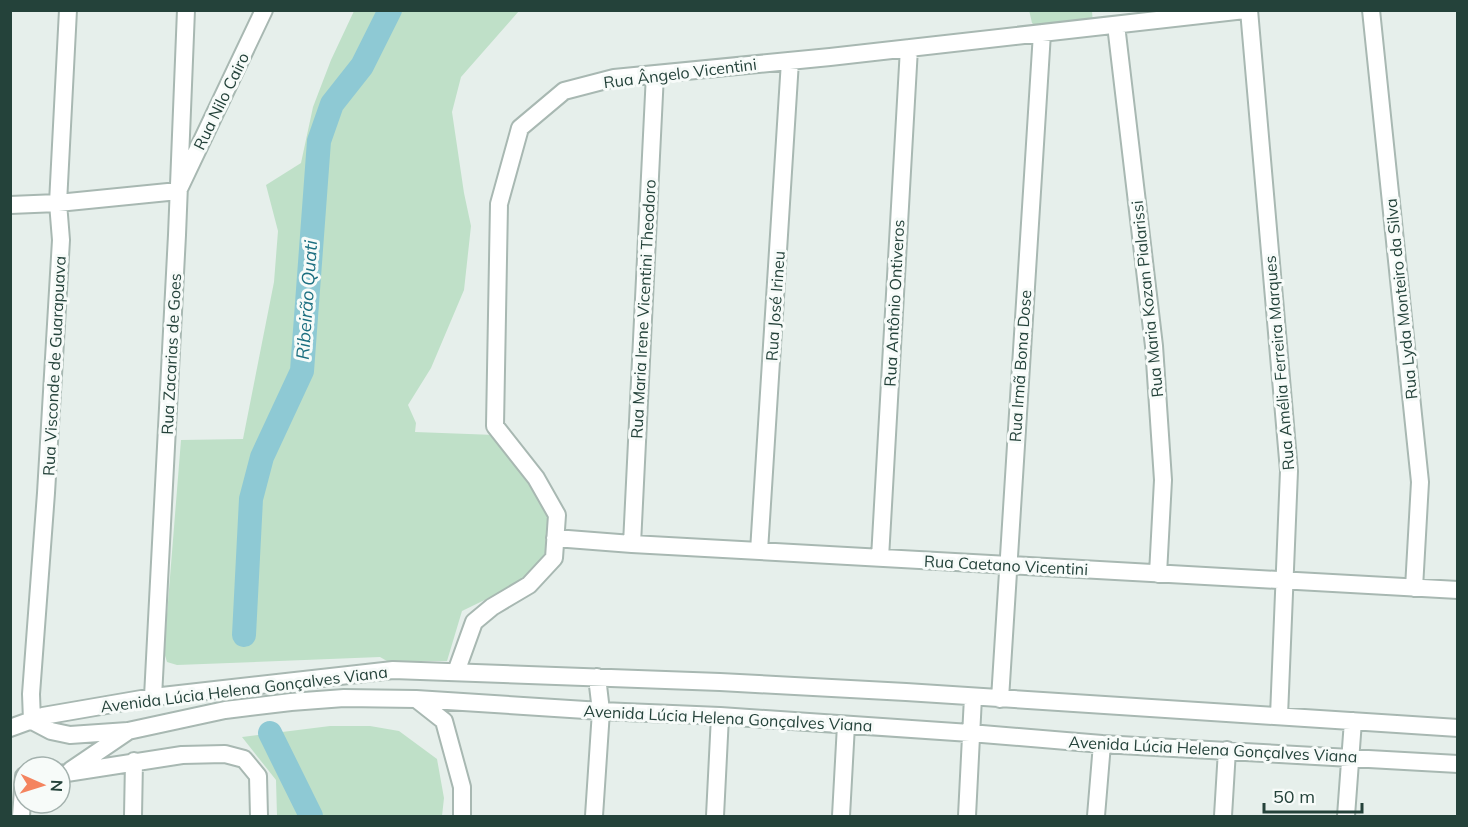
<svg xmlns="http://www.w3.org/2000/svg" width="1468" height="827" viewBox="0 0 1468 827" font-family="Mulish,sans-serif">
	<rect width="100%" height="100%" fill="#e6efeb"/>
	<path fill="#bfe0c8" d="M 1029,10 L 1092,11 L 1093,25 L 1041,31 L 1032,23 Z
		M 354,11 L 519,11 L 461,77 L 452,112 L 464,193 L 471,226 L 464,290 L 431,368 L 408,405 L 416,423 L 415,432 L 495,435 L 506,454 L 539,498 L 551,525 L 548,549 L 540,568 L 503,591 L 462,611 L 447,661 L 387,661 L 380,657 L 177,665 L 167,662 L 164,652 L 181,440 L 243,439 L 274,282 L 278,231 L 266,185 L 301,163 L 313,107 L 331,60 Z
		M 330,726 L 370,726 L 399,731 L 437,759 L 444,798 L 442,816 L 277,816 L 276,780 L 242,737 Z"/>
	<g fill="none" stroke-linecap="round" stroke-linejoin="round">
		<path stroke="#8ec9d4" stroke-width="24" d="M 244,635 L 251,499 L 262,457 L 302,371 L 319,141 L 332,104 L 362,66 L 390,10
			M 270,733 L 311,816"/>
		<defs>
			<path id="minor" d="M 1249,10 L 1289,471 L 1279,716
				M 1371,10 L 1420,482 L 1414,588
				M 1116,25 L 1154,346 L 1163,480 L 1158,574
				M 10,205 L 58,203 L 178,191 L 264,10
				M 555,538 L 632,544 L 1458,590
				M 632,544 L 655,74
				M 759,551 L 790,61
				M 880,558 L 909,48
				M 456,672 L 474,622 L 492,607 L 529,585 L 554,558 L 557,515 L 536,478 L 495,426 L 499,204 L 520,128 L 564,91 L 614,78 L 830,57 L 1245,10
				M 153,697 L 177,235 L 186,10
				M 416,699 L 444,721 L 462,787 L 462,816
				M 1000,699 L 1042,33
				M 32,721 L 51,731 L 70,735 L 128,731 L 225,710 L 291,702 L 344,698 L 416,699 L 601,711 L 720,716 L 970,733 L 1102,744 L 1458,764
				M 32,721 L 31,694 L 46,493 L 61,240 L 58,203 L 68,10
				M 10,728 L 43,716 L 153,697 L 393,670 L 720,682 L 906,692 L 1458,728
				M 71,770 L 127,732
				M 60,774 L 182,755 L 225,754 L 244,759 L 258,776 L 259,816
				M 21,816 L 24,776
				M 133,816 L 134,761
				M 594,816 L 601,711 L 597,677
				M 715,816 L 720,716
				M 841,816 L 846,725
				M 967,816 L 973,697
				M 1096,816 L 1102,744
				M 1223,816 L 1227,750
				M 1346,816 L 1353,721"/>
		</defs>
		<use href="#minor" stroke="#a8b8b2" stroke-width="20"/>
		<use href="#minor" stroke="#fff" stroke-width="16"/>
	</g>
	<g text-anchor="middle" stroke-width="6" stroke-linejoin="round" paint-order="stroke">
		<g font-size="16" fill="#24423a" stroke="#f7fbf9">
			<text transform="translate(680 73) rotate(-7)" y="6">Rua Ângelo Vicentini</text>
			<text transform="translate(221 101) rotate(-64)" y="6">Rua Nilo Cairo</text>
			<text transform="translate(1147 299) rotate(-96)" y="6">Rua Maria Kozan Pialarissi</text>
			<text transform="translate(1401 299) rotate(-96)" y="6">Rua Lyda Monteiro da Silva</text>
			<text transform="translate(894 303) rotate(-87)" y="6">Rua Antônio Ontiveros</text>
			<text transform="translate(775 306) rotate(-86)" y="6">Rua José Irineu</text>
			<text transform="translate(643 309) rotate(-87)" y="6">Rua Maria Irene Vicentini Theodoro</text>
			<text transform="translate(171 354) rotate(-87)" y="6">Rua Zacarias de Goes</text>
			<text transform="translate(1279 363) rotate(-95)" y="6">Rua Amélia Ferreira Marques</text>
			<text transform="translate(54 366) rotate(-87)" y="6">Rua Visconde de Guarapuava</text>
			<text transform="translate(1020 366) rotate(-86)" y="6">Rua Irmã Bona Dose</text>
			<text transform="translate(1006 565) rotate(3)" y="6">Rua Caetano Vicentini</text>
			<text transform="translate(244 689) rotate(-7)" y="6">Avenida Lúcia Helena Gonçalves Viana</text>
			<text transform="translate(728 718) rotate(3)" y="6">Avenida Lúcia Helena Gonçalves Viana</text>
			<text transform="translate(1213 749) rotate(3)" y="6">Avenida Lúcia Helena Gonçalves Viana</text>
		</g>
		<g font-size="18" font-style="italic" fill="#1c6f80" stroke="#f7fbf9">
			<text transform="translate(307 300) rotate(-86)" y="6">Ribeirão Quati</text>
		</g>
	</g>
	<rect width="1468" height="827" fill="none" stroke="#24423a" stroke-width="24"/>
	<g transform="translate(42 785) rotate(93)"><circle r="28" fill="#f7fbf9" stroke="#a3b1ad" stroke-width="1.5"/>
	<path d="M0-4.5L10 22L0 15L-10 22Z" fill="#f4845f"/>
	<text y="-9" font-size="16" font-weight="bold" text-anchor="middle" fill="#24423a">N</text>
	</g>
	<path d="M1264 803v9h98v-9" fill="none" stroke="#24423a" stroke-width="3"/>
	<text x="1273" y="803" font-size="18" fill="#24423a" stroke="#f7fbf9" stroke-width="4.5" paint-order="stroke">50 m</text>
</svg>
